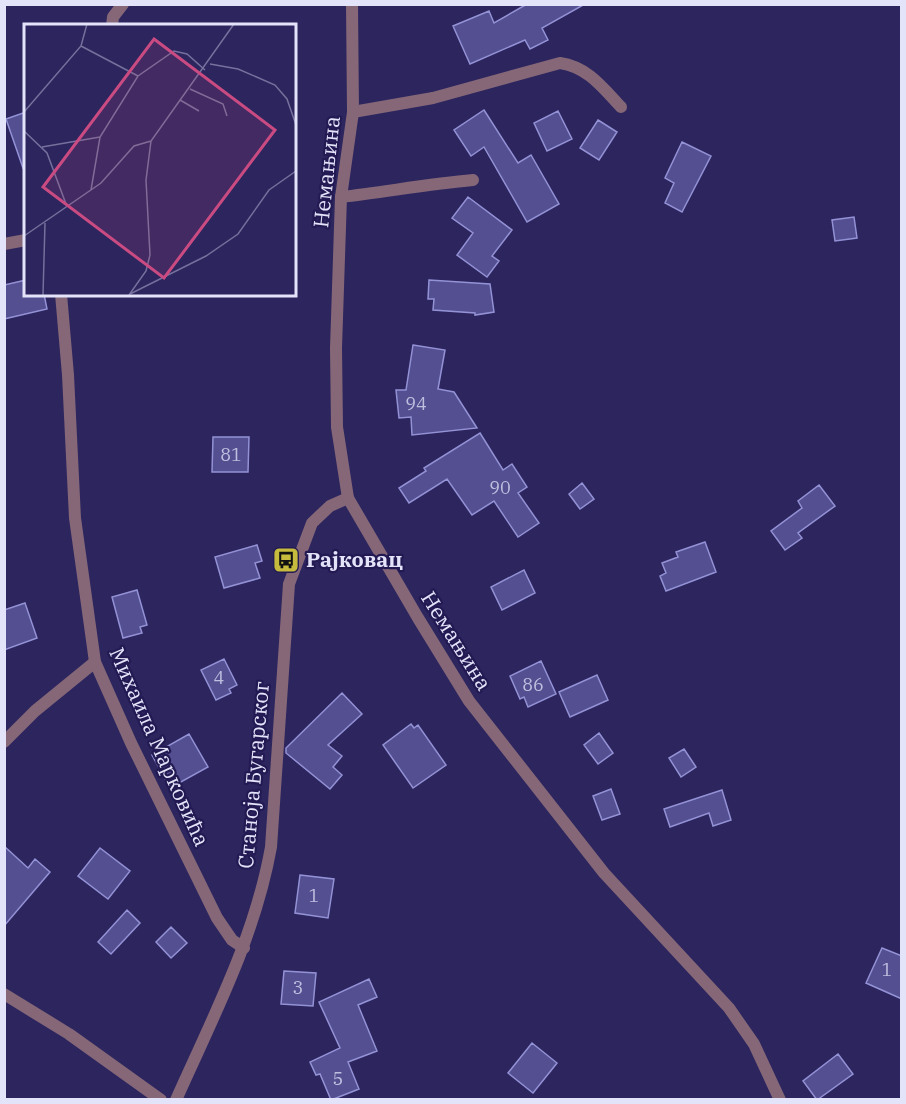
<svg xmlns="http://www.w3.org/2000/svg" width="906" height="1104" viewBox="0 0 906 1104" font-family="'IBM Plex Serif',serif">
	<rect width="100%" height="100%" fill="#2c255e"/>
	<path fill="#534f90" stroke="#9492d6" stroke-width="1.5" d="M 527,4 L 585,4 L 542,28 L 548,40 L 530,49 L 525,40 L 470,64 L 453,26 L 489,11 L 494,23 Z
		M 484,110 L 518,163 L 531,155 L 559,204 L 527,222 L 484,147 L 471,156 L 454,130 Z
		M 558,111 L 572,139 L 547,151 L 534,123 Z
		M 26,112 L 26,167 L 23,168 L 6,119 Z
		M 598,120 L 617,132 L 599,160 L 580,148 Z
		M 682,142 L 711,156 L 682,212 L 665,203 L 674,183 L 665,178 Z
		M 468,197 L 512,230 L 492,256 L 499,261 L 487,277 L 457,255 L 473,233 L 452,218 Z
		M 854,217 L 857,238 L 835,241 L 832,220 Z
		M 26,280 L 26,294 L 44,294 L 47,309 L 4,319 L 4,285 Z
		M 429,280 L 490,284 L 494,312 L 475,315 L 475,313 L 433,310 L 434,299 L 428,299 Z
		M 413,345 L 445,350 L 438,389 L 454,392 L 477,428 L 412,435 L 411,417 L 399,418 L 396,390 L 406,390 Z
		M 480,433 L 503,470 L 512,464 L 527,487 L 518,493 L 539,523 L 518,537 L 494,501 L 472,515 L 447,479 L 409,503 L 399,488 L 426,471 L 424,468 Z
		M 213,437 L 249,437 L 248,472 L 212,472 Z
		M 582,483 L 594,499 L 580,509 L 569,494 Z
		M 819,485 L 835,506 L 798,533 L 802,538 L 785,550 L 771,531 L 802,508 L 798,501 Z
		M 705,542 L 716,572 L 666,591 L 660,576 L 666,573 L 662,563 L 678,557 L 676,552 Z
		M 257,545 L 262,561 L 255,563 L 260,578 L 224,588 L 215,557 Z
		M 524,570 L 535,593 L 502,610 L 491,587 Z
		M 137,590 L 147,625 L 140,627 L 142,633 L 123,638 L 112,597 Z
		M 25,603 L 37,638 L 4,650 L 4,610 Z
		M 224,659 L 237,685 L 229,689 L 231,693 L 216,700 L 201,670 Z
		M 541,661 L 556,694 L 528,707 L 524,697 L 520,699 L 510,676 Z
		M 597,675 L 608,700 L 570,717 L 559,692 Z
		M 342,693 L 362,714 L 328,745 L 342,756 L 333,767 L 342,775 L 330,789 L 286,753 L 286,748 Z
		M 411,724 L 414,728 L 418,725 L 446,765 L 413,788 L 383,745 Z
		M 599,733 L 613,753 L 598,764 L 584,745 Z
		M 189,734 L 208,767 L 170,788 L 152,755 Z
		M 684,749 L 696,767 L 681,777 L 669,758 Z
		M 611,789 L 620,814 L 602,820 L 593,796 Z
		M 722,790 L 731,820 L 713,826 L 709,813 L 670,827 L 664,809 Z
		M 4,846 L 28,868 L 35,859 L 50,872 L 4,926 Z
		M 100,848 L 130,871 L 108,899 L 78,876 Z
		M 300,875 L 334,879 L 328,918 L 295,913 Z
		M 127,910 L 140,923 L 111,954 L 98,942 Z
		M 171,927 L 187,943 L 171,958 L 156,942 Z
		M 882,948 L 902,956 L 902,999 L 866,983 Z
		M 284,971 L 316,973 L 313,1006 L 281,1004 Z
		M 369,979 L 377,997 L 358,1005 L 377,1051 L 348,1062 L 359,1089 L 331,1100 L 320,1074 L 316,1075 L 310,1062 L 340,1048 L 319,1002 Z
		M 532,1043 L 557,1063 L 533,1093 L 508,1073 Z
		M 838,1054 L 853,1074 L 817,1100 L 803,1081 Z"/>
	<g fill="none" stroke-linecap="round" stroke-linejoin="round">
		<path stroke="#856778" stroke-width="12" d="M 353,112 L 433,98 L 560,63 C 588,67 603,88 621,107
			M 341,197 C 385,192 428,184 473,180
			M 4,742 L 35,711 L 95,662"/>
		<path stroke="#856778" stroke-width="12" d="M 112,26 L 113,17 L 123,4
			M 4,244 L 26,240
			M 61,294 L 68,375 L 75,518 L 95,662 L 131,743 L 217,918 L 232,940 L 244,948
			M 4,994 L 69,1034 L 161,1100
			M 176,1100 C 213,1017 255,937 271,847 L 289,584 L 312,523 L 330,506 L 348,498"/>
		<path stroke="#856778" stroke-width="12" d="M 352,4 L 353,112 L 341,197 L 336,348 L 337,427 L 348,498 L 418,618 L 469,701 L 604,873 L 729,1008 L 754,1044 L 780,1100"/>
	</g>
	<defs>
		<symbol id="bus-square" viewBox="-11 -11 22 22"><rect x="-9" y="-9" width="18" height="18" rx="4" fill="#c6bb3c" stroke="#231a53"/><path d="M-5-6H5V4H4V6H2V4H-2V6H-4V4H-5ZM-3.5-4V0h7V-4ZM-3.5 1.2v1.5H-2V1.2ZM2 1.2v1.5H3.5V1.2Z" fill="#111"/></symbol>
	</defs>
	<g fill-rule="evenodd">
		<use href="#bus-square" x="271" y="545" width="30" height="30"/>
	</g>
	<g text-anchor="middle" stroke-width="4.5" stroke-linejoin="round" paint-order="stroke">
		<g font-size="18" fill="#bfbedf">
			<text x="416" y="410">94</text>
			<text x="231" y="461">81</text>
			<text x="500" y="494">90</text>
			<text x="219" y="684">4</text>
			<text x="533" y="691">86</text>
			<text x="314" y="902">1</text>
			<text x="887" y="976">1</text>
			<text x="298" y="994">3</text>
			<text x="338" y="1085">5</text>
		</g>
		<g font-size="21" fill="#e3e3f9" stroke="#231a53">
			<text transform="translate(327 172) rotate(-84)" y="7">Немањина</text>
			<text transform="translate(456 641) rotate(58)" y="7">Немањина</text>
			<text transform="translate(159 747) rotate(66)" y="7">Михаила Марковића</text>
			<text transform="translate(254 775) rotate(-85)" y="7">Станоја Бугарског</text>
		</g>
		<g font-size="21" font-weight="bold" fill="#e3e3f9" stroke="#231a53" text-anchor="start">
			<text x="306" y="567">Рајковац</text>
		</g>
	</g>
	<g transform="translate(24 24)">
		<rect width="272" height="272" fill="#2c255e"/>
		<path fill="none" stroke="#75719c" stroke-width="1.5" d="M 57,22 L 114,52M 186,40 L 214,45 L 251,61 L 263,75 L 272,101M 166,65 L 199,80 L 203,92M 156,76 L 175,87M 0,88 L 57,22 L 63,0M 0,107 L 23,129 L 42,180M 18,123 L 76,113M 67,166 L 76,113 L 114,52 L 150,27 L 163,30 L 181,46M 0,212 L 77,159 L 110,122 L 127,117M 106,270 L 182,232 L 214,210 L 245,166 L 272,147M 19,271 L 21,199M 105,271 L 122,247 L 126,231 L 122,156 L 127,117 L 210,0"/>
		<path fill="#ca4b82" fill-opacity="0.15" stroke="#ca4b82" stroke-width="3" d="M 130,15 L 251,106 L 140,254 L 19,163 Z"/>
		<rect width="272" height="272" fill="none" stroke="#e3e3f9" stroke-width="3"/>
	</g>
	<rect width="906" height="1104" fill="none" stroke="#e3e3f9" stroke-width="12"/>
</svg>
